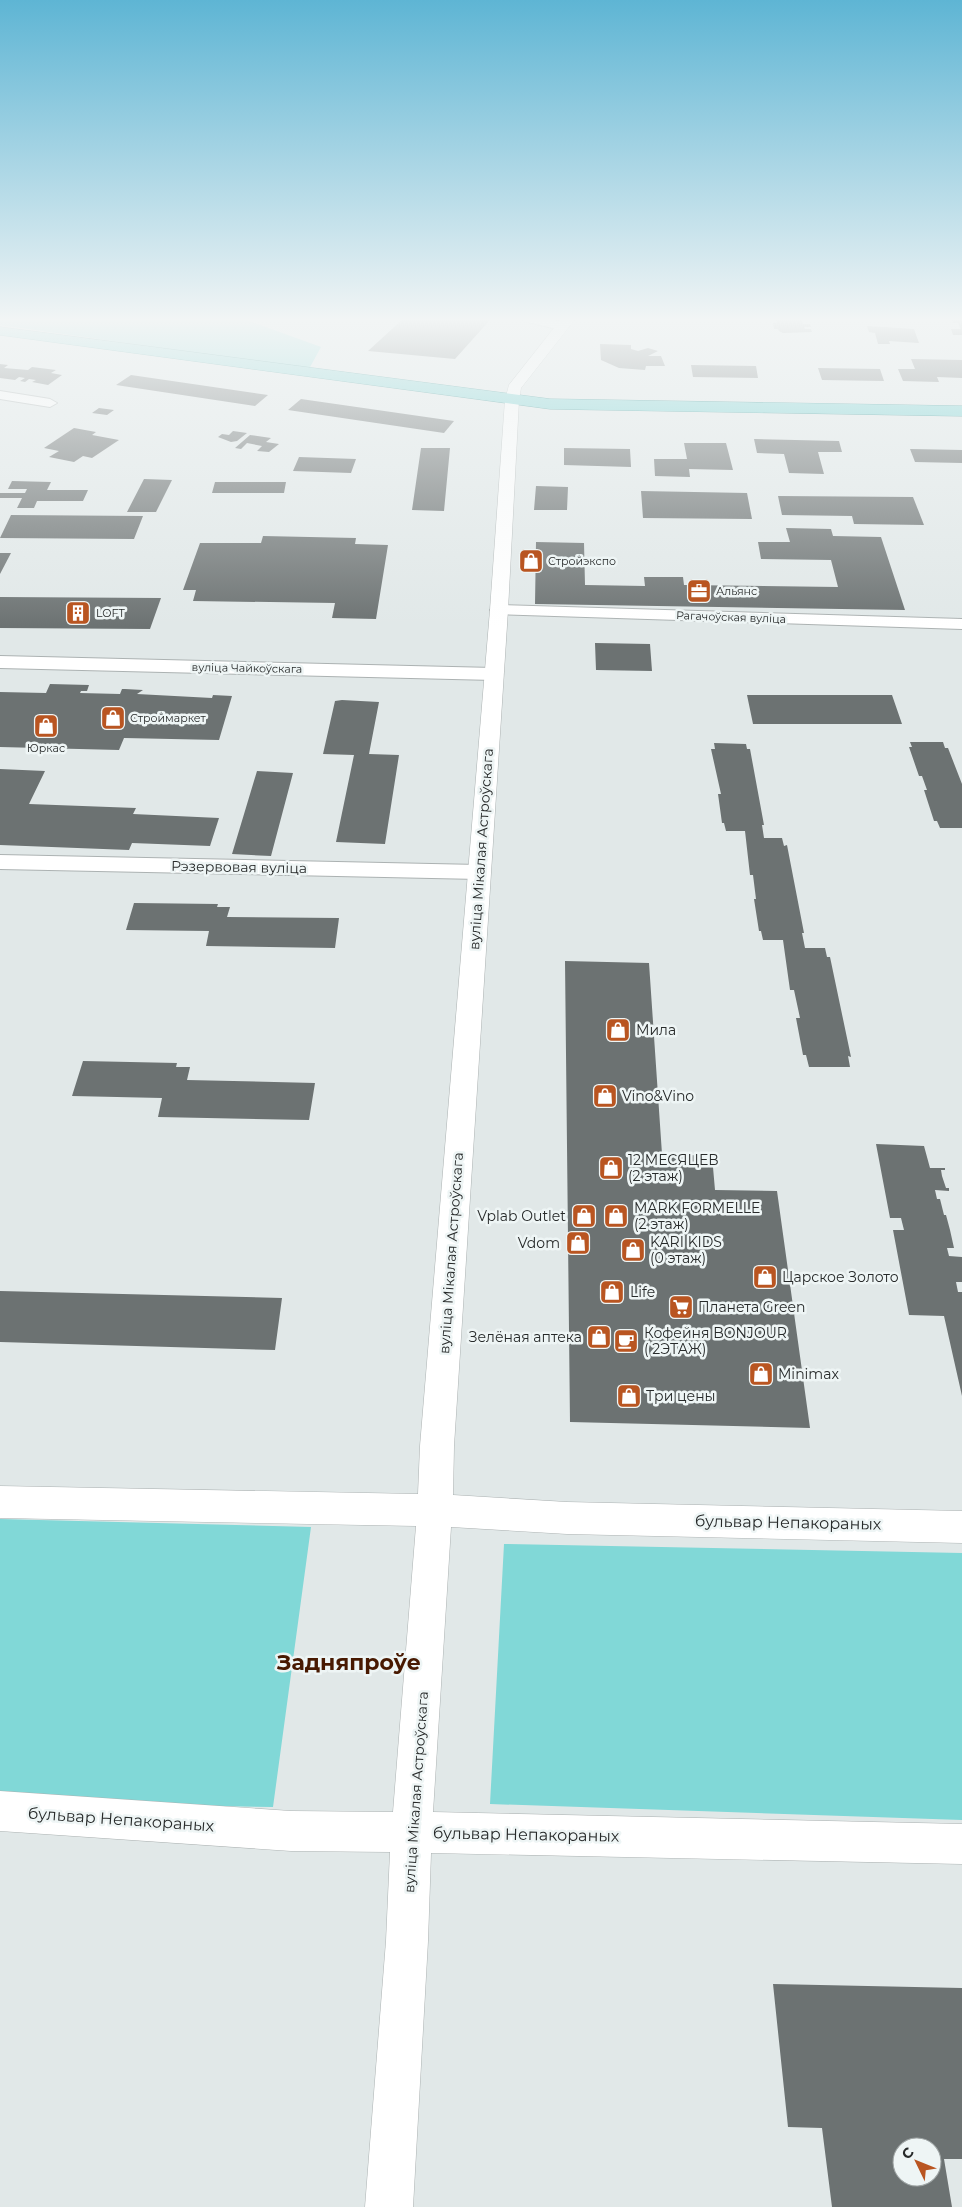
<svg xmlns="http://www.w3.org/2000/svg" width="962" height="2207" viewBox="0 0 962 2207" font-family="Montserrat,sans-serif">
	<rect width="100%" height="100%" fill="#e1e8e8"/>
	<path fill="#81d8d7" d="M 0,318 L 241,318 L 321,347 L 309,369 L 0,325 Z
		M 0,1519 L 311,1527 L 273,1807 L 0,1802 Z
		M 504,1544 L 962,1553 L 962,1820 L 490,1804 Z"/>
	<path fill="#6c7272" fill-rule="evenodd" d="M 404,318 L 469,318 L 490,320 L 455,359 L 368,351 Z
		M 776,318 L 809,318 L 810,320 L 802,320 L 803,324 L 810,324 L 811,327 L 804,327 L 805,329 L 811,329 L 812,332 L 783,333 L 779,331 L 778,329 L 774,329 L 773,323 L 777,323 Z
		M 951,318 L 962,318 L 962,335 L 953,335 L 951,329 L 961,329 L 958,323 L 953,323 Z
		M 867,326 L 914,329 L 919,343 L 889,341 L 890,344 L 878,344 L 875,333 L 869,332 Z
		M 600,344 L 631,345 L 631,349 L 638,351 L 648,348 L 658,351 L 648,356 L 661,356 L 665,366 L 646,366 L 645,370 L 619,368 L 601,360 Z
		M 911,359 L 962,360 L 962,378 L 937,377 L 939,382 L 903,381 L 898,369 L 915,369 Z
		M 0,364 L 8,365 L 4,368 L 28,370 L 32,367 L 56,370 L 51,373 L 62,375 L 48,385 L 32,382 L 36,380 L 29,379 L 25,382 L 20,381 L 25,378 L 19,377 L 15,380 L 0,378 Z
		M 691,365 L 756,366 L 758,378 L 693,377 Z
		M 818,368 L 880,369 L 884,381 L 822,380 Z
		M 131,375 L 268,395 L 255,406 L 116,385 Z
		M 301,399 L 426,417 L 454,421 L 444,433 L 288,410 Z
		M 99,408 L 114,410 L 107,415 L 92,413 Z
		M 74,428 L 96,432 L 92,435 L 119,440 L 92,458 L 83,456 L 74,462 L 49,457 L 59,451 L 44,448 Z
		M 233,431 L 247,433 L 237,441 L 231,442 L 218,437 L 222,434 L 229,435 Z
		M 250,435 L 271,438 L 266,442 L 279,444 L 269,452 L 257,451 L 262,446 L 247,443 L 241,449 L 235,448 Z
		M 754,439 L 839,441 L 842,452 L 818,452 L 824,474 L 789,473 L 784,454 L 757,453 Z
		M 684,443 L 726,443 L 733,470 L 689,469 L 690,477 L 655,476 L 654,459 L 687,459 Z
		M 421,448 L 450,448 L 444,511 L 412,510 Z
		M 564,448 L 630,449 L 631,467 L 564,465 Z
		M 910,449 L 962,450 L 962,463 L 915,462 Z
		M 299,457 L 356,459 L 351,473 L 293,471 Z
		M 144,479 L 172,480 L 156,512 L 127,512 Z
		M 12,481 L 51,482 L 47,490 L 88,490 L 83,501 L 37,501 L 34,508 L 17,508 L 22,498 L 0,498 L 0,493 L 25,493 L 27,489 L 8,489 Z
		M 215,482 L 286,482 L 284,493 L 212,493 Z
		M 536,486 L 568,487 L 567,510 L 534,510 Z
		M 641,491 L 747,493 L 752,519 L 643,518 Z
		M 778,496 L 913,497 L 924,525 L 854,524 L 852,516 L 782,515 Z
		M 11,515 L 143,516 L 134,539 L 0,538 Z
		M 786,528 L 831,529 L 833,536 L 881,537 L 905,610 L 535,604 L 536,542 L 584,543 L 585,585 L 645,586 L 644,577 L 683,577 L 684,585 L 838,587 L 831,560 L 761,559 L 758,542 L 790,542 Z
		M 263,536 L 356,538 L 355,544 L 388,545 L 376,619 L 332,618 L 335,603 L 193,601 L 196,590 L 183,590 L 200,543 L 261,543 Z
		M 0,553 L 11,553 L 0,574 Z
		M 0,597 L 161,598 L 150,629 L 0,628 Z
		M 595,643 L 650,644 L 652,671 L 596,670 Z
		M 50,684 L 89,685 L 87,691 L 81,691 L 80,693 L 120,694 L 122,689 L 125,689 L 143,690 L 137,694 L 212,698 L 213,695 L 232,696 L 219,740 L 124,738 L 119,750 L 0,747 L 0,692 L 46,693 Z
		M 747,695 L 892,695 L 902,724 L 753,724 Z
		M 342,700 L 379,702 L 369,754 L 399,755 L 385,844 L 336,842 L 354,755 L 323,754 L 335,701 Z
		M 910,742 L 943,742 L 945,748 L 948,748 L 962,784 L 962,828 L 940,828 L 937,821 L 934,821 L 924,790 L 927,790 L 922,776 L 919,776 L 909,747 L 912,747 Z
		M 714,743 L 746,744 L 747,749 L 750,749 L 764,825 L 762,825 L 764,838 L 782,838 L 784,846 L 787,845 L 804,933 L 802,933 L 805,948 L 825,948 L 827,957 L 830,957 L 851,1057 L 848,1056 L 850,1067 L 809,1067 L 806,1055 L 803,1055 L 796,1018 L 800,1018 L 794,990 L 790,990 L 783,940 L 763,940 L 761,931 L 759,931 L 754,899 L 756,899 L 753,875 L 750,875 L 745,831 L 726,831 L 724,823 L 722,823 L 718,794 L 721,794 L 711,749 L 715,749 Z
		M 0,769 L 45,771 L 29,804 L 136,808 L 133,814 L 219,818 L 210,846 L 132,843 L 129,850 L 0,845 Z
		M 257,771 L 293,773 L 271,856 L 232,854 Z
		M 134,903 L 218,904 L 217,907 L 230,907 L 227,917 L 339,918 L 335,948 L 206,946 L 209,931 L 126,930 Z
		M 565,961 L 649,963 L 662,1154 L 712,1156 L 715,1190 L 777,1191 L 810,1428 L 570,1422 Z
		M 83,1061 L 177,1063 L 176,1067 L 190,1067 L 187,1080 L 315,1083 L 309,1120 L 158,1117 L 162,1098 L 72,1096 Z
		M 876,1144 L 924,1146 L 930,1168 L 945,1168 L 945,1170 L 941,1170 L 942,1176 L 946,1188 L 949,1188 L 949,1191 L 935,1190 L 937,1199 L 940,1199 L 944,1215 L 946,1215 L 950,1230 L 954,1248 L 947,1248 L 949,1256 L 962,1257 L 962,1282 L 956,1282 L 958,1292 L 962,1292 L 962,1396 L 944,1316 L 909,1315 L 893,1230 L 904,1230 L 901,1218 L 890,1218 Z
		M 0,1291 L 282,1298 L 275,1350 L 0,1342 Z
		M 773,1984 L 962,1988 L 962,2159 L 944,2159 L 952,2207 L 832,2207 L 822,2128 L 788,2127 ZM 902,2147 L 932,2147 L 932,2177 L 902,2177 Z"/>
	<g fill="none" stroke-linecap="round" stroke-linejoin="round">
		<defs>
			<path id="minor" d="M 522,318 L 543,318 L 566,323 L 568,326 L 561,330 L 523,321 Z
				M 0,391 L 50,399 L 57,403 L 50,407 L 0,399 Z
				M 499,605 L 962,619 L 962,629 L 493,614 L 490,610 L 493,606 Z
				M 0,656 L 494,668 L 501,670 L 503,674 L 501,678 L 494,680 L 0,668 Z
				M 0,855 L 479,865 L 487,867 L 490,872 L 487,877 L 479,879 L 0,869 Z"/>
			<path id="secondary" d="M 562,318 L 576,318 L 521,388 L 519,400 L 508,610 L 454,1446 L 453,1495 L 567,1502 L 962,1511 L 962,1543 L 567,1534 L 451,1527 L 433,1812 L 962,1824 L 962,1864 L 431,1853 L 428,1941 L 413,2207 L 365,2207 L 386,1941 L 390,1852 L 291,1851 L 0,1831 L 0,1791 L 291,1811 L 393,1812 L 416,1526 L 0,1518 L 0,1486 L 418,1494 L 420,1446 L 490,610 L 505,400 L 509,385 Z"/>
			<path id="primary" d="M 0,327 L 550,399 L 962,406 L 962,416 L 550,409 L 0,335 Z"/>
		</defs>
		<use href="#minor" stroke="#acb2b2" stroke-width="2"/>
		<use href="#secondary" stroke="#acb2b2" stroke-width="1"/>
		<use href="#primary" stroke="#198181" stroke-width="1"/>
		<use href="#minor" fill="#fff" fill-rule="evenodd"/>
		<use href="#secondary" fill="#fff" fill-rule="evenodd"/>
		<use href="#primary" fill="#70d0d0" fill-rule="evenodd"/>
	</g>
	<linearGradient id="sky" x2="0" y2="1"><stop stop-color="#5eb5d4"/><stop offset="0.51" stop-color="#f2f5f5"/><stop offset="1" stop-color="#f2f5f5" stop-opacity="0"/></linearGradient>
	<rect width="962" height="627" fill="url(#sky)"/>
	<defs>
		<symbol id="shop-square" viewBox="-11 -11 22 22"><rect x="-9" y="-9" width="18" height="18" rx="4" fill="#b95521" stroke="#eef5f5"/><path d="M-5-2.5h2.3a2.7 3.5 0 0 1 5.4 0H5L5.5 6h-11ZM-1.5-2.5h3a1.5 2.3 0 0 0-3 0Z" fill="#fff"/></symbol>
		<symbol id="office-square" viewBox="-11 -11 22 22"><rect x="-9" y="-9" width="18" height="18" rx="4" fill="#b95521" stroke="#eef5f5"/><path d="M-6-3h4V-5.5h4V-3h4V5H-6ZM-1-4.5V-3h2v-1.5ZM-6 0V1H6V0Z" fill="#fff"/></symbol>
		<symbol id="building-square" viewBox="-11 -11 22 22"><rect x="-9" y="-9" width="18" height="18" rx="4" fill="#b95521" stroke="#eef5f5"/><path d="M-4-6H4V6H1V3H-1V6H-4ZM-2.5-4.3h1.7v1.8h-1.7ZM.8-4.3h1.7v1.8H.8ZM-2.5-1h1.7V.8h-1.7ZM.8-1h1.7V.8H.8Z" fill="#fff"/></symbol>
		<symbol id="supermarket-square" viewBox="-11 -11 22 22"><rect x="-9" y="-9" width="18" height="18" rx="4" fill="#b95521" stroke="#eef5f5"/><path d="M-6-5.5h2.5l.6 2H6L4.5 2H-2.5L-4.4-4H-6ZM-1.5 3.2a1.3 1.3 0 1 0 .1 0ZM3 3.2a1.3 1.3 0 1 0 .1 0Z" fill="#fff"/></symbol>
		<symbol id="cafe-square" viewBox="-11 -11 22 22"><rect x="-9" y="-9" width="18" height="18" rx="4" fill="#b95521" stroke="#eef5f5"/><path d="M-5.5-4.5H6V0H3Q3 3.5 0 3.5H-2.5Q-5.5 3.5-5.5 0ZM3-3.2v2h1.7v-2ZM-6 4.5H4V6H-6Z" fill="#fff"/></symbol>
	</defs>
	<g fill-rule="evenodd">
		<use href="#shop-square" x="517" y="547" width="28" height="28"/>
		<use href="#office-square" x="685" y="577" width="28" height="28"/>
		<use href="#building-square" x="64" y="599" width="28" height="28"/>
		<use href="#shop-square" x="99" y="704" width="28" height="28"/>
		<use href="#shop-square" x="32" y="712" width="28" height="28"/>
		<use href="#shop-square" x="604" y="1016" width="28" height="28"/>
		<use href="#shop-square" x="591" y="1082" width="28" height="28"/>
		<use href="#shop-square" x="597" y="1154" width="28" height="28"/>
		<use href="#shop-square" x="570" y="1202" width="28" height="28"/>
		<use href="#shop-square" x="602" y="1202" width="28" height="28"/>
		<use href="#shop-square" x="564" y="1229" width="28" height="28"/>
		<use href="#shop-square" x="619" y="1236" width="28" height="28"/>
		<use href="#shop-square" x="751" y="1263" width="28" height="28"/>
		<use href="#shop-square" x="598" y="1278" width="28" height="28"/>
		<use href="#supermarket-square" x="667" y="1293" width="28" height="28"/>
		<use href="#shop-square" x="585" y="1323" width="28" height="28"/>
		<use href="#cafe-square" x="612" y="1327" width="28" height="28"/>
		<use href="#shop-square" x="747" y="1360" width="28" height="28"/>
		<use href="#shop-square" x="615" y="1382" width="28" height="28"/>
	</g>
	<g text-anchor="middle" stroke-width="5" stroke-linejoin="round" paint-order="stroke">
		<g font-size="11" fill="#272a2a" stroke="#eef5f5" text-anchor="start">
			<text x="548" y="565">Стройэкспо</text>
			<text x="716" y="595">Альянс</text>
			<text x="96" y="617">LOFT</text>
			<text x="130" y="722">Строймаркет</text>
			<text x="46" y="752" text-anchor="middle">Юркас</text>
		</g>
		<g font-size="11" fill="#272a2a" stroke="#eef5f5">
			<text transform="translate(731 617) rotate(2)" y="4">Рагачоўская вуліца</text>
			<text transform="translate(247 668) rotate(1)" y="4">вуліца Чайкоўскага</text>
		</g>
		<g font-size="14" fill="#272a2a" stroke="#eef5f5">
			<text transform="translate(481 849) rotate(-86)" y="5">вуліца Мікалая Астроўскага</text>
			<text transform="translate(239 867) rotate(1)" y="5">Рэзервовая вуліца</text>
			<text transform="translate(451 1253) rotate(-86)" y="5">вуліца Мікалая Астроўскага</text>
			<text transform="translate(416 1792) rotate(-86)" y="5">вуліца Мікалая Астроўскага</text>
		</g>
		<g font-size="14" fill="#272a2a" stroke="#eef5f5" text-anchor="start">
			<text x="636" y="1035">Мила</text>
			<text x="622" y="1101">Vino&amp;Vino</text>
			<text x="628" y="1165">12 МЕСЯЦЕВ<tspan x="628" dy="16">(2 этаж)</tspan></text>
			<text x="634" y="1213">MARK FORMELLE<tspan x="634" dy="16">(2 этаж)</tspan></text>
			<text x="566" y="1221" text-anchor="end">Vplab Outlet</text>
			<text x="650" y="1247">KARI KIDS<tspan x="650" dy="16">(0 этаж)</tspan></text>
			<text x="560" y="1248" text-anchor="end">Vdom</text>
			<text x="782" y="1282">Царское Золото</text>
			<text x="630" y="1297">Life</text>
			<text x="698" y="1312">Планета Green</text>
			<text x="644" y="1338">Кофейня BONJOUR<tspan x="644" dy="16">( 2ЭТАЖ)</tspan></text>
			<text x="582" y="1342" text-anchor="end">Зелёная аптека</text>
			<text x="778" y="1379">Minimax</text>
			<text x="646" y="1401">Три цены</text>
		</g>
		<g font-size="16" fill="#272a2a" stroke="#eef5f5">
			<text transform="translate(788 1522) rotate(1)" y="6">бульвар Непакораных</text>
			<text transform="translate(121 1819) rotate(4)" y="6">бульвар Непакораных</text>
			<text transform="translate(526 1834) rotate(1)" y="6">бульвар Непакораных</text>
		</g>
		<g font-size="22" font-weight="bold" fill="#481901" stroke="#eef5f5">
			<text x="349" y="1670">Задняпроўе</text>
		</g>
	</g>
	<g transform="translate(917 2162) rotate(313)"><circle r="24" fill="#eef5f5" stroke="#9ea4a4"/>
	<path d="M0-4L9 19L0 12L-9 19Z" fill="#b95521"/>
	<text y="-8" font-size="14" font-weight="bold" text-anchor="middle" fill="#272a2a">С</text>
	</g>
</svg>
